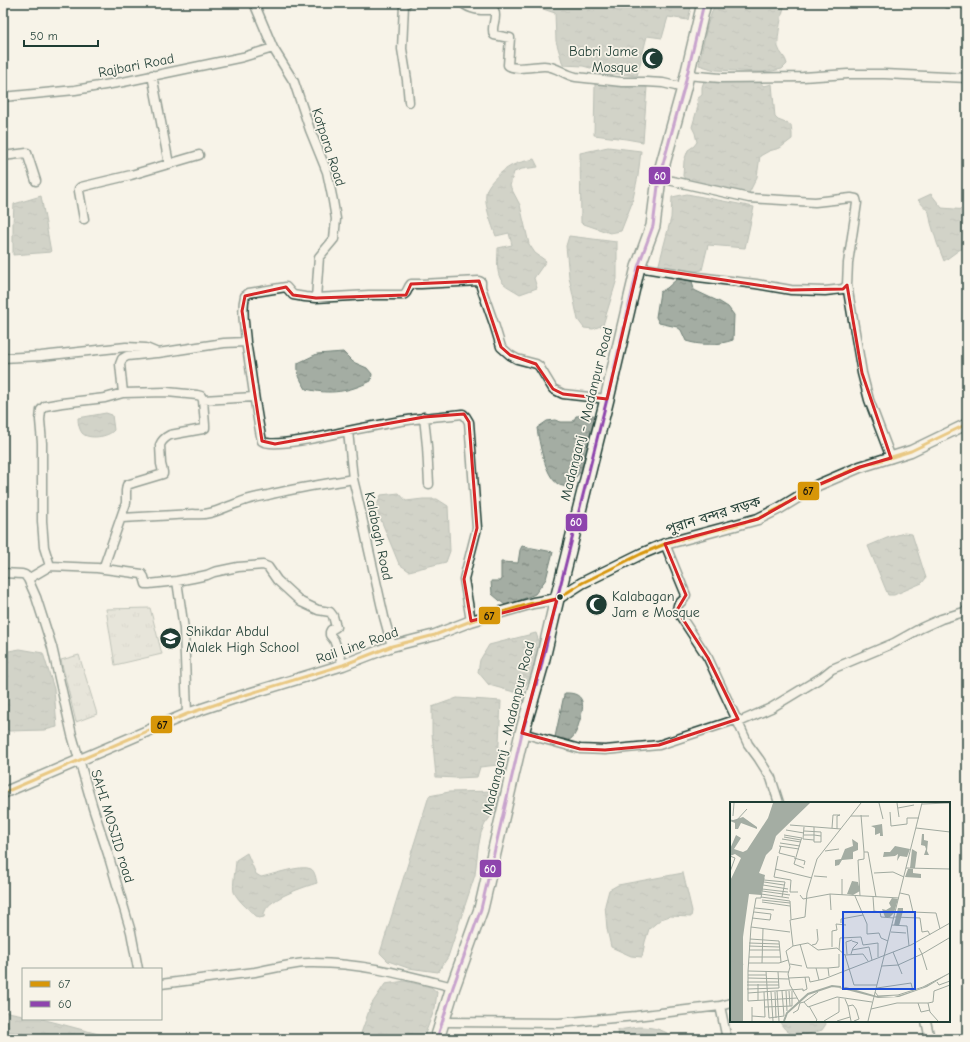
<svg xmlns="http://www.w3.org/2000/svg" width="970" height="1042" viewBox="0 0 970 1042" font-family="'Comic Neue','Noto Sans Bengali',sans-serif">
	<defs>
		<pattern id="grass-tufts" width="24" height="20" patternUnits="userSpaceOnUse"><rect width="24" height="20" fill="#d3d5ca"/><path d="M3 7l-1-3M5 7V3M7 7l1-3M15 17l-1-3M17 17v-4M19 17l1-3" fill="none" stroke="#b5b8ae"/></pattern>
		<pattern id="water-ripples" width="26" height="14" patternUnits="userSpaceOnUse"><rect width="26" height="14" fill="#a4ada3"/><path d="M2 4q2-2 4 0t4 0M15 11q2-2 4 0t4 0" fill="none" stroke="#858e86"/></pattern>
	</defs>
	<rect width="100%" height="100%" fill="#f7f3e8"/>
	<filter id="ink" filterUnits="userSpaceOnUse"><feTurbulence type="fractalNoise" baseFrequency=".025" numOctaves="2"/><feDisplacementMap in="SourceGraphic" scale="8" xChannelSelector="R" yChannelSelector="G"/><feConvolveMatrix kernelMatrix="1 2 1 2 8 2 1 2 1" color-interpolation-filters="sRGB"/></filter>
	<g filter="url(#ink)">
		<path fill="url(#grass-tufts)" stroke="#79897f" d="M 150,608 L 162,654 L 115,665 L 106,609 Z
			M 79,655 L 97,714 L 76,722 L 61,660 Z"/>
		<path fill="url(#water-ripples)" stroke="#6f8077" d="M 529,3 L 692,3 L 688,20 L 668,17 L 662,38 L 647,36 L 637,76 L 609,73 L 583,66 L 563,65 L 556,41 L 555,13 L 531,5 Z
			M 715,3 L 786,3 C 782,9 777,39 778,47 C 780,54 786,57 787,64 L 782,69 L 772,71 L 760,72 L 715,70 L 699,65 L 707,26 Z
			M 728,80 L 760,80 L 760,83 L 764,86 L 772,84 L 775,117 L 778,120 L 791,125 L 792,134 L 792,139 L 780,148 L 769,151 L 760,156 L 757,177 L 749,193 L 741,196 L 687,182 L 683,176 L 684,161 L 688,150 L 694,146 L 697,142 L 695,133 L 692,127 L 698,106 L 697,99 L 702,95 L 702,87 L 704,81 L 711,82 Z
			M 601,83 L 647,87 L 643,142 L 626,139 L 594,135 L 595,84 Z
			M 608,147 L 641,151 L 638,176 L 632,203 L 621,231 L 610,233 L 581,223 L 580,153 Z
			M 534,159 L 538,167 L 522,169 L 514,172 L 510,186 L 520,205 L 529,244 L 535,253 L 546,261 L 534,278 L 537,288 L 520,294 C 514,290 507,287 503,283 C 495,273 498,259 498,248 L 512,245 L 509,233 L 496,236 C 492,225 484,205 486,193 C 487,183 504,169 513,165 C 519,162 527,161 534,159 Z
			M 687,194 L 754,207 L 745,248 L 708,245 L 702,270 L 684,273 L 658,268 L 671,218 L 672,197 Z
			M 931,194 L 942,208 L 967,210 L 967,247 L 959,250 L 944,261 L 937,243 L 931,223 L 929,212 L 918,200 Z
			M 41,196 L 51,252 L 13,255 L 13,223 L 14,204 Z
			M 569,236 L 617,242 L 617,279 L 603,325 L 593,329 L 584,328 L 578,320 L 569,277 L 566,246 Z
			M 677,279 L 692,281 L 694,290 L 711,298 L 720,302 L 728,307 L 734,315 L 733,340 C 718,345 702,346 686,341 L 681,330 L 677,327 L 659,323 L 656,317 L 660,292 L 667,288 Z
			M 343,352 L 353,362 L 367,368 L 372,374 L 371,381 C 349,392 330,395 306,389 C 300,379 297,375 298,363 L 317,354 Z
			M 106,413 L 112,415 L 114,430 C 109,437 88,440 82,433 C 79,429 78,423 78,418 Z
			M 596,415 L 593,438 L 582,470 L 567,487 C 564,486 560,486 558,484 C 545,476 539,442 537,428 L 547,421 L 555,420 L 560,422 L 573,422 L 576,416 Z
			M 399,493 L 406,501 L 423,499 L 437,499 L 448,506 L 450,551 L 446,562 L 409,571 L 399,564 L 376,508 L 381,495 Z
			M 904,533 L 912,534 L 926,578 L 922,583 L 894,595 L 888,595 L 868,546 L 887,538 Z
			M 522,546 L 553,552 L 546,579 L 535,594 L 506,606 L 492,594 L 491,581 L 501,581 L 501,562 L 518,563 L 520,550 Z
			M 536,633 L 539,642 L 536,666 L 529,680 L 522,691 L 514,692 L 489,685 L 478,672 L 480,660 L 489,645 Z
			M 20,649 L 43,653 L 54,689 L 57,727 L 45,730 L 9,731 L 3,725 L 3,652 Z
			M 565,693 C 587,692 584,708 579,723 C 577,730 575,738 567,741 L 555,737 L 564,695 Z
			M 457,698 L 501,701 L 498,765 L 480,767 L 477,777 L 457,778 L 436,777 L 432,733 L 432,707 Z
			M 496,791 L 501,794 L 495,811 L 485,824 L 481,833 L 478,849 L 475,875 L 448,957 L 438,972 L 408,968 L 388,961 L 380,953 L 429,796 L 449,792 Z
			M 247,853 L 256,874 L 261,877 C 272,875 302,864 311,869 C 315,871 316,879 317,883 C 304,887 270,898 265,911 C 264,913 265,915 264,917 L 259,918 C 252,913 238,901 234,892 C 232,886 236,867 236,860 Z
			M 683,873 L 692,911 L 691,917 L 670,916 L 661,919 L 649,929 L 645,942 L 642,957 L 631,956 L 611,947 L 607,929 L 605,905 L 609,890 L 618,885 Z
			M 405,981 L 431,987 L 437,992 L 435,1008 L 423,1039 L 359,1039 L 371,1005 L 385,984 Z
			M 3,1011 L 23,1015 L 23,1019 L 42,1019 L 117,1039 L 44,1039 L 3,1030 Z
			M 779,1021 L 825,1021 L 826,1024 L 822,1030 C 812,1033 797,1039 787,1031 C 784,1029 781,1024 779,1021 Z
			M 638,1027 C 657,1027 662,1030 678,1039 L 619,1039 L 618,1030 Z"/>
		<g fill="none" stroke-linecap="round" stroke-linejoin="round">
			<defs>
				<path id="minor" d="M 254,3 L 273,48 L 294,82 L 310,130 L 327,172 L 333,201 L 336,219 L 334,239 L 319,257 L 316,298 L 369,295 L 403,295 C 408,293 407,288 411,284 L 421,284 L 479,281 L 481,282 L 481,287 L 494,324 L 501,347 L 510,355 L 517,359 L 536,364 L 539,366 L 553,389 L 563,394 L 607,399
					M 407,3 L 404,5 L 402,49 L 407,80 L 409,102
					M 463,3 C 471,11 483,10 494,10 C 498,19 490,26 494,35 L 510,38 L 508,65 C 514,71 535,66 544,66 C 557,66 564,75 576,77 L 622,82 L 646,82 L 663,83 L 684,88
					M 947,3 L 962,3
					M 152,75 L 169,164
					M 686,75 L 721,78 L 803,77 L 848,74 L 884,74 L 967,78
					M 3,97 L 75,90 L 123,82 L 243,57 L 273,48
					M 3,156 L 27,153 L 36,181
					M 659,178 L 749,198 L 815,202 L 851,198 L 856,199 L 857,203 L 848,263 L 847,285 L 862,373 L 869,400 L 891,458
					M 84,219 L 79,191 L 79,189 L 81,187 L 131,175 L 199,155
					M 638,267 L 698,277 L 756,284 L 791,290 L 825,291 L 843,289 L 847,285
					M 246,342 C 245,327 241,311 245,296 L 249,293 L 286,287 L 293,295 L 305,297 L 316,298
					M 3,358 L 41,356 L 126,347 L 146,348 L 158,353 L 224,343 L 246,342 C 252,375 255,408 262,441 C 274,449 332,434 348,431 C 368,427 388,423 408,420 C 426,417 444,416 463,414 L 466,417 L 469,422 L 477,528 L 464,579 L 471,621
					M 203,400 L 254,397
					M 424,417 L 427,446 L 429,484
					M 348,431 L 353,479 L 360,508 L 368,546 L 384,617 L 392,646
					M 122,518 L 193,514 C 211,516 222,508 238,503 C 247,499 258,497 268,495 C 296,488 325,484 353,479
					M 665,544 L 686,595 L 684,599 L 678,605 L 677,610 L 681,617 L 708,658 L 748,744 L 759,759 L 771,778 L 779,803
					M 50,566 L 44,547 L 42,521 L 42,443 L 40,420 L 41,410 L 45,406 L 62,403 L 105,398 L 123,393 L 120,364 L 122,359 L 127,356 L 156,353
					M 103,569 L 126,503 L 126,491 L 127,485 L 133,483 L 163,474 L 163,472 L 161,464 L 160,445 C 162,440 166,437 170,435 L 203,429 L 205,428 L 205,425 L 203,400 L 201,396 L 197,395 L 167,392 L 123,393
					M 3,573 L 22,574 L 25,575 L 28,579 L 36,597 L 52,647 L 72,735 L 93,808 L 108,854 L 131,932 L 138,969
					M 28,579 L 50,566 L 97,568 L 142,574 L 144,577 L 146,584 L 149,584 L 177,581 L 193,578 L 207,575 L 214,572 L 238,567 L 263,565 L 268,567 L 277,580 L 301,602 L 318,610 L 330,612 L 333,616 L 336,627 L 331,630 L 330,632 L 330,635 L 334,640 L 343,665
					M 177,581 L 184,629 L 187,714
					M 739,722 L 771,708 L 822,677 L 832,669 L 894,643 L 921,628 L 941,619 L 967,611
					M 522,733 L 580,749 L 605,750 L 659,745 L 738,719
					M 161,984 C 192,980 224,976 255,972 C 272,969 292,963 309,963 C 358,962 406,975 453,987
					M 720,1006 L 727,1039
					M 926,1021 L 930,1039
					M 443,1022 L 559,1023 L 636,1016 L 720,1006 L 731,1003"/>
				<path id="tertiary" d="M 3,793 L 187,714 L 232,699 L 343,665 L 392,646 L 435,635 L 471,621 L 533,603 L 557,599 L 582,583 L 641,554 L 665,544 L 758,519 L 780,508 L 818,485 L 860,467 L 911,451 L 967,424"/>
				<path id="primary" d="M 437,1039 L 453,987 L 481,909 L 522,733 L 541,667 L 557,599 L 607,399 L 638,267 L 653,226 L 659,178 L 684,88 L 704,3"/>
			</defs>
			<use href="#minor" stroke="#1f3d34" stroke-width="11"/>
			<use href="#tertiary" stroke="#1f3d34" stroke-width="13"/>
			<use href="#primary" stroke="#1f3d34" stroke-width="16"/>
			<use href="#minor" stroke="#f7f3e8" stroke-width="8"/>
			<use href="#tertiary" stroke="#f7f3e8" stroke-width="10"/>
			<use href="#primary" stroke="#f7f3e8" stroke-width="13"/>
			<defs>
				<path id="bus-1" d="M 3,793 L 187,714 L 232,699 L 343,665 L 392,646 L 435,635 L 471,621 L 533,603 L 557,599 L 582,583 L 641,554 L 665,544 L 758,519 L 780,508 L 818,485 L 860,467 L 911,451 L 967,424"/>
				<path id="bus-2" d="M 437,1039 L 453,987 L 481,909 L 522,733 L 541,667 L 557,599 L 607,399 L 638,267 L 653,226 L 659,178 L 684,88 L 704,3"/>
			</defs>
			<use href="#bus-1" stroke="#f7f3e8" stroke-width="6"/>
			<use href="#bus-2" stroke="#f7f3e8" stroke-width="6"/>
			<use href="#bus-1" stroke="#d79608" stroke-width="3"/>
			<use href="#bus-2" stroke="#8e44ad" stroke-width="3"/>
		</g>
	</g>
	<path d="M0 0H970V1042H0ZM 638,267 L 791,290 L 843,289 L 847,285 L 862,373 L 891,458 L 860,467 L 818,485 L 758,519 L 665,544 L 686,595 L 677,610 L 708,658 L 738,719 L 659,745 L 605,750 L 580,749 L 522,733 L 557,599 L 471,621 L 464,579 L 477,528 L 469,422 L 464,414 L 424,417 L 275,444 L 262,441 L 242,311 L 245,296 L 286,287 L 293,295 L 316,298 L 406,295 L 411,284 L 479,281 L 501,347 L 510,355 L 536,364 L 553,389 L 563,394 L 607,399 Z" fill="#f7f3e8" fill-opacity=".55" fill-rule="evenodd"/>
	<path fill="none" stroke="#d62828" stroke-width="3" stroke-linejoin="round" d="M 638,267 L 791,290 L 843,289 L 847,285 L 862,373 L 891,458 L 860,467 L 818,485 L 758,519 L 665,544 L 686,595 L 677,610 L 708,658 L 738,719 L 659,745 L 605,750 L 580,749 L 522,733 L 557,599 L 471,621 L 464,579 L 477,528 L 469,422 L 464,414 L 424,417 L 275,444 L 262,441 L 242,311 L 245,296 L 286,287 L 293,295 L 316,298 L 406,295 L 411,284 L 479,281 L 501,347 L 510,355 L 536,364 L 553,389 L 563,394 L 607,399 Z"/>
	<defs>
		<symbol id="mosque-disc" viewBox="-11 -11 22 22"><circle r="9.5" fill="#1f3d34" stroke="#f7f3e8"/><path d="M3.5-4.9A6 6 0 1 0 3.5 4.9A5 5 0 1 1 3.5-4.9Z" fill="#fff"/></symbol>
		<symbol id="school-disc" viewBox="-11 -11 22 22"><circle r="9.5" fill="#1f3d34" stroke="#f7f3e8"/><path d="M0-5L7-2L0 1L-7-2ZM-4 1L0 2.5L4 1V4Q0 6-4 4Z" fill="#fff"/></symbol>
	</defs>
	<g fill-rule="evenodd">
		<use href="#mosque-disc" x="640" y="46" width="25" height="25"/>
		<use href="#mosque-disc" x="584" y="592" width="25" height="25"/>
		<use href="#school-disc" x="158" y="626" width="25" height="25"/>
	</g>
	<circle fill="#1f3d34" stroke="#f7f3e8" stroke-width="1.5" cx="560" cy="597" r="3.5"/>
	<g text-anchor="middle" stroke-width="3.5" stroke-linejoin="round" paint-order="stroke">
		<g font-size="14" fill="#1f3d34" stroke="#f7f3e8" text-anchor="start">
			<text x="638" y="56" text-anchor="end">Babri Jame<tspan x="638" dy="16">Mosque</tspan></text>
			<text x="612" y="601">Kalabagan<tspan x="612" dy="16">Jam e Mosque</tspan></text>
			<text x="186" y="636">Shikdar Abdul<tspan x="186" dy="16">Malek High School</tspan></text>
		</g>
		<g font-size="14" fill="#1f3d34" stroke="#f7f3e8">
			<text transform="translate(136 65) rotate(-11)" y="5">Rajbari Road</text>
			<text transform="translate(329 147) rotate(72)" y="5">Kotpara Road</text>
			<text transform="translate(586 414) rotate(-76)" y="5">Madanganj - Madanpur Road</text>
			<text transform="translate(713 515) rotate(-17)" y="5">পুরান বন্দর সড়ক</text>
			<text transform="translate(379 536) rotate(78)" y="5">Kalabagh Road</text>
			<text transform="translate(357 645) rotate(-19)" y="5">Rail Line Road</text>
			<text transform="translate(508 728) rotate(-76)" y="5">Madanganj - Madanpur Road</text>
			<text transform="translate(113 826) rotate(73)" y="5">SAHI MOSJID road</text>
		</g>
	</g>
	<g transform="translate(730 802)">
		<rect width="220" height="220" fill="#f7f3e8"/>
		<path d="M 43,1 L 80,1 L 46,34 L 42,47 L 36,53 L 29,71 L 35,73 L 31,93 L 19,92 L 13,135 L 13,219 L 0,219 L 0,79 L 11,56 L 5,52 L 0,54 L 0,47 L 6,33 L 11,36 L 4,47 L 13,50 L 17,48 L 38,16 ZM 13,15 L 27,25 L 27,27 L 11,21 L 8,27 L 5,27 L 5,21 L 0,19 ZM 152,22 L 153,34 L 150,34 L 150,31 L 145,33 L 145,26 L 141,24 ZM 192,32 L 194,32 L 194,38 L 198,39 L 197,49 L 199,53 L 194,53 L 196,47 L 195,44 L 191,43 ZM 122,37 L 128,41 L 128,48 L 123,50 L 123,57 L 112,58 L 109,63 L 105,64 L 105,58 L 111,57 L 115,47 L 123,44 ZM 165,44 L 180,47 L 177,55 L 170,54 L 167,59 L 168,52 L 165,54 L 153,55 L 154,50 L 160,50 ZM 182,47 L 187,50 L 185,66 L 180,66 ZM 178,67 L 183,67 L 183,71 L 191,72 L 191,76 L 175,75 ZM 122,79 L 128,80 L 130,89 L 123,93 L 117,92 ZM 162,96 L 168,97 L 164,111 L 160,115 L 155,115 L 152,107 L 156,108 L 161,105 L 159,101 ZM 168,106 L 173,106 L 173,109 L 169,124 L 164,123 ZM 220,171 L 197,185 L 169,195 L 148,196 L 109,186 L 116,185 L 147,194 L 164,195 L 192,186 Z" fill="#a4ada3"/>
		<path fill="none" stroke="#a4ada3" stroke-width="2" d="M 0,157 L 13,163M 54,219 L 57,211 L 78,192 L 102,184 L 111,185"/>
		<path fill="none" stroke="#a1aaa0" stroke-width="1" d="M 149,1 L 153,17M 167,1 L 169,15M 192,2 L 219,1M 168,6 L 184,3M 160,10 L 161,24 L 177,22 L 177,16 L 189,16M 131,13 L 134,50 L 138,50 L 146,95M 3,14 L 4,1M 121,14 L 139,14M 0,18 L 6,19 L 17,7M 60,23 L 111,27M 74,25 L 73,37 L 84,38M 102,26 L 103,13 L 110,13 L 107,14 L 107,27M 186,26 L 220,30M 56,28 L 74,31M 74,29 L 91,30 L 91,34M 54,33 L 72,36 L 71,38M 74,33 L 84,33 L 84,40 L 91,40 L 91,34 L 84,33 L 84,25M 54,35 L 71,38 L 64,62 L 74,66M 52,37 L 71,40M 50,41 L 70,44M 49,44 L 69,47M 51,44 L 49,51 L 65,55M 95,49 L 109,47M 0,54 L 5,56 L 0,70M 48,54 L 44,75 L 61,78 L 60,90 L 68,90M 64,56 L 75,59 L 74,63M 176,66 L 220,67M 45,67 L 82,76M 144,71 L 163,70 L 174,75M 84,74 L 97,75M 34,76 L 31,96 L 26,96 L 21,125 L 60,130M 112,77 L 112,93M 34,78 L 55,80 L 52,95M 34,80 L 54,83M 33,83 L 58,87M 32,87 L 58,90M 32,89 L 60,93M 170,91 L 179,93 L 183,110 L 206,111 L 210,127M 31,92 L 59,96M 100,92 L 101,108M 70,93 L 73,97 L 100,92 L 169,96M 125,94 L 137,122 L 137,132 L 149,131 L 151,136 L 158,139M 130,94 L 128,58 L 134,57 L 134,50M 31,95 L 60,99 L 61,117M 143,95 L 144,109 L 150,110 L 151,115 L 164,116M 32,98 L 60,101M 32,100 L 60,104M 25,106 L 44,108M 164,115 L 190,116 L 192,130 L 198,129 L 200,133M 22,116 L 40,118 L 41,112 L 24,110M 111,121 L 111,117 L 133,113M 162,123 L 177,124 L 179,144M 161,130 L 176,131M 20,137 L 49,139 L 51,160M 19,141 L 49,142M 70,142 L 77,166 L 98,166 L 99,174M 82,143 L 86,142 L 88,138 L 87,127M 19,144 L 49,145M 63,144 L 78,141 L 88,148 L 107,146 L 115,153 L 124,183 L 147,183M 102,145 L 102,129 L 107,128 L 106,122 L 116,123M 139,145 L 142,158M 19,148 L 50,148M 109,148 L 110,136 L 131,135 L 133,143 L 148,141 L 148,155M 122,148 L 139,145M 163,150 L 172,172M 117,152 L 116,140 L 122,138M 121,152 L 123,146 L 128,141 L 122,139M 115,153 L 133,152 L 138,159M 19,155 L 50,155M 19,161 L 49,161 L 58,158M 32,161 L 33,127M 60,162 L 72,164M 168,163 L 192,152 L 189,146M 152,164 L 168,163M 86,166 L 89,178M 98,166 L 109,165 L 109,152M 197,168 L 192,152 L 219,136M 18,169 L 21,125M 36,169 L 39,216 L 54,214 L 52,189M 59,170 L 18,169 L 18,199 L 67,196M 18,173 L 36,173M 18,176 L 59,177M 59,176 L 79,175 L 80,180 L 94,177 L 181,143 L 220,121M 17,180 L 49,180M 207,180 L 209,183 L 220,179M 28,182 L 28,198M 17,183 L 49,183M 147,186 L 181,181 L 183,189M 17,187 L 49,186 L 48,170M 47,189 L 49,219M 56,189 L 57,209M 59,189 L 60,204M 41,190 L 43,219M 45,190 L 46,216M 145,190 L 148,194 L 168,193 L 193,185 L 220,171M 18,191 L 73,187 L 73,189 L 77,187 L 75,175M 115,197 L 118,204 L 123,203 L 126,207 L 129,217 L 124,219M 74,200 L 88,190M 70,201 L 74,200 L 78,205 L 107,195 L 142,200M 188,201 L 191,210 L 200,208M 79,204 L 87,218 L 86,219M 118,204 L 121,219M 35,205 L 62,204 L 62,189M 141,207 L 167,201 L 198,201M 63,211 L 68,208 L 70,201 L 60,183 L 58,172 L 60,165 L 56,149 L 63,144 L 60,118 L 75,115 L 77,91 L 87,57 L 131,1M 22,214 L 35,215 L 34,190M 22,219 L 22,205M 94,219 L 109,210 L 109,196M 107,219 L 120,215M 138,219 L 192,1M 208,219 L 200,210 L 198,201 L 203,200 L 204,189 L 220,183"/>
		<path fill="#1d4ed8" fill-opacity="0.15" stroke="#1d4ed8" stroke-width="2" d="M 113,110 L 185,110 L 185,187 L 113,187 Z"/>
		<rect width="220" height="220" fill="none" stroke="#1f3d34" stroke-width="2"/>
	</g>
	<g stroke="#f7f3e8" stroke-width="1.5">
		<rect x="648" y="166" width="23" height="19" rx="4" fill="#8e44ad"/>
		<rect x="797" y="481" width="23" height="20" rx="4" fill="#d79608"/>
		<rect x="565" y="513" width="23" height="19" rx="4" fill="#8e44ad"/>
		<rect x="478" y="606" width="23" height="19" rx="4" fill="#d79608"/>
		<rect x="150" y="715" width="23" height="19" rx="4" fill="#d79608"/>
		<rect x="479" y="859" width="23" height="19" rx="4" fill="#8e44ad"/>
	</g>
	<g font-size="11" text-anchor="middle" font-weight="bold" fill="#fff">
		<text x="660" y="180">60</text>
		<text x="576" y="526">60</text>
		<text x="490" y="873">60</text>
	</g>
	<g font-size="11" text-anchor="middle" font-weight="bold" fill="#111">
		<text x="808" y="495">67</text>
		<text x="489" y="620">67</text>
		<text x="162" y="729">67</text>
	</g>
	<rect width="970" height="1042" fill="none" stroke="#f7f3e8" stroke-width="16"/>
	<rect x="8" y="8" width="954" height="1026" fill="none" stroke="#1f3d34" stroke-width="1.5" filter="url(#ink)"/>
	<rect x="22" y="968" width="140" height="52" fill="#f7f3e8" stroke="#a1aaa0"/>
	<rect x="30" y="981" width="20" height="6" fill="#d79608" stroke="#a1aaa0"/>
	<text x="58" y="988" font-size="12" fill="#1f3d34">67</text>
	<rect x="30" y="1001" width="20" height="6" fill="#8e44ad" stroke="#a1aaa0"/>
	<text x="58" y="1008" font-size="12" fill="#1f3d34">60</text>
	<path d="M24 40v6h74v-6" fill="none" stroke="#1f3d34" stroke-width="2"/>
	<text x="30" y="40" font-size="12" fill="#1f3d34" stroke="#f7f3e8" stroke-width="3" paint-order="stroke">50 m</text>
</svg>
